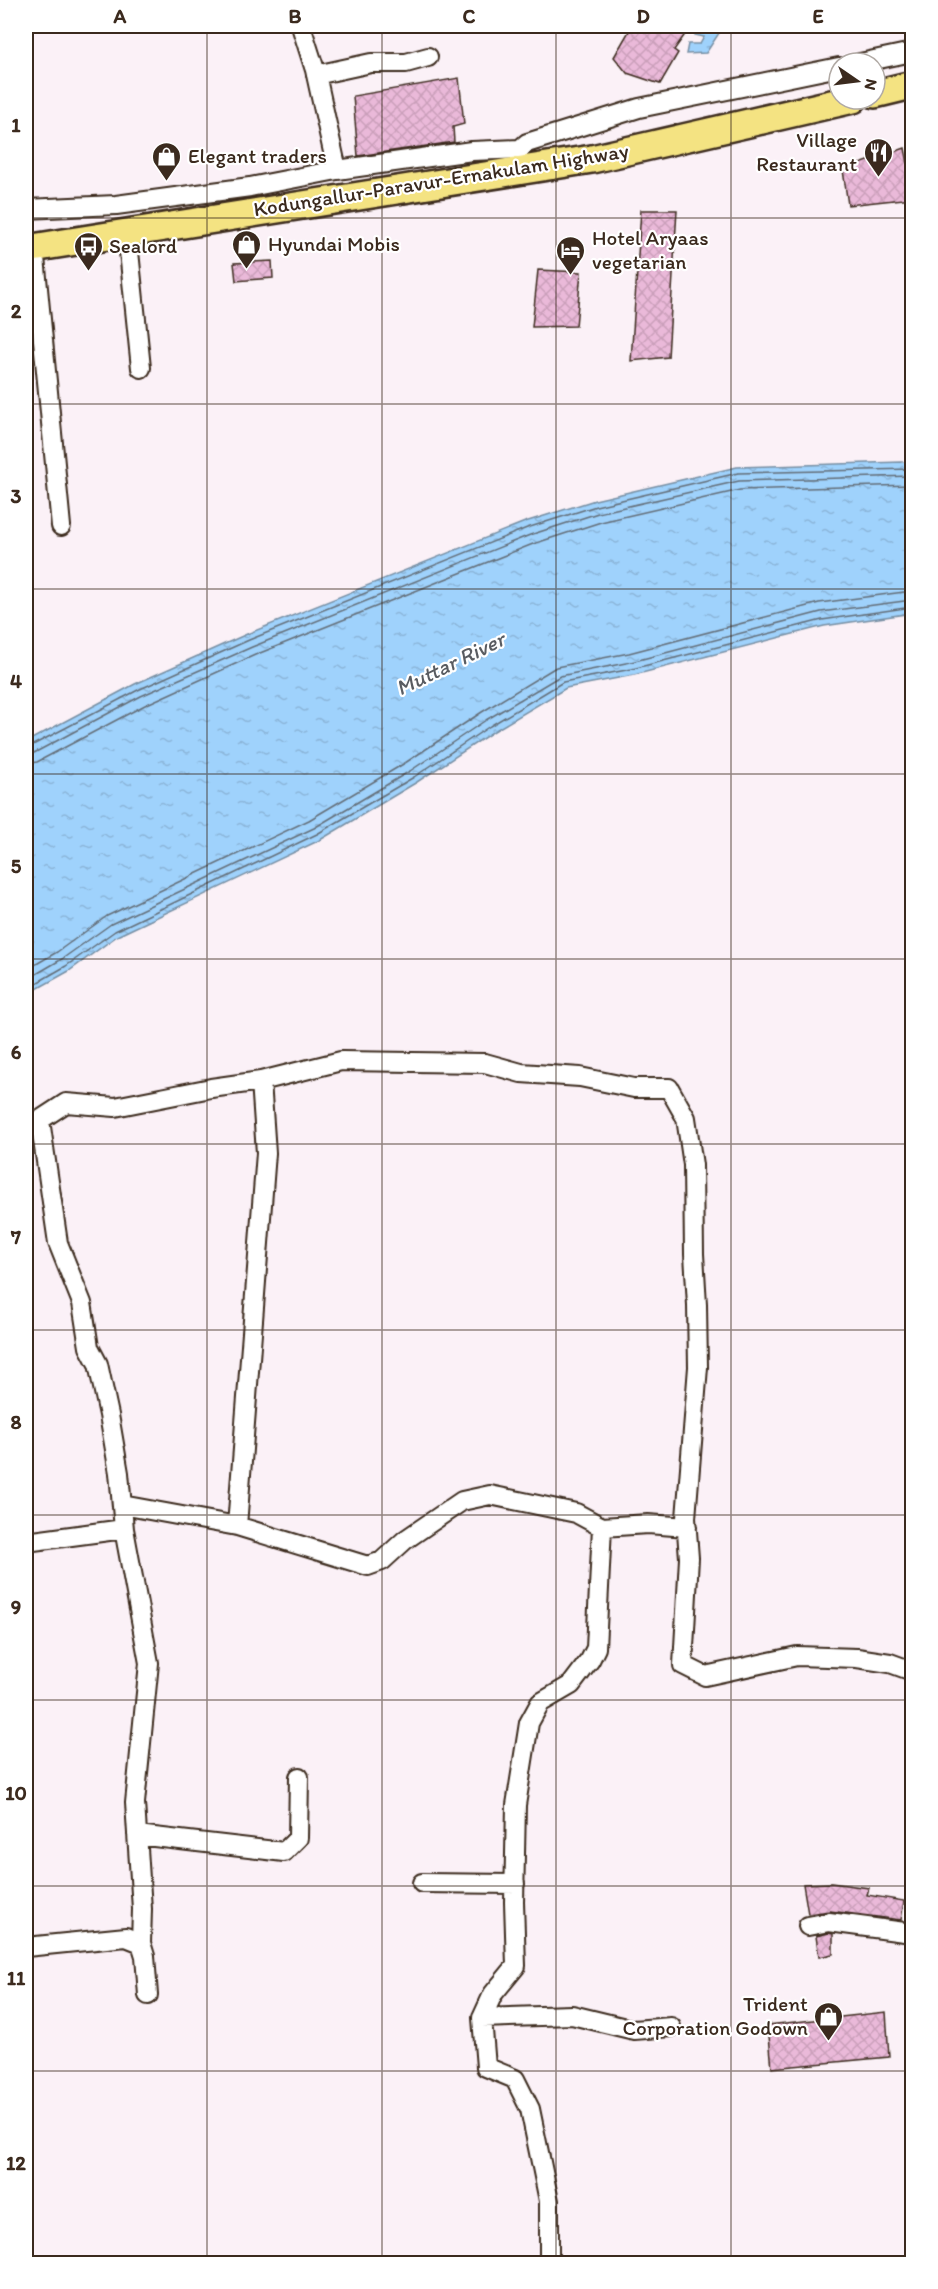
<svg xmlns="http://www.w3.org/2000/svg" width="938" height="2289" viewBox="0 0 938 2289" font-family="Itim,sans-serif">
	<defs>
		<pattern id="water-ripples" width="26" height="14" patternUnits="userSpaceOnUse" patternTransform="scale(1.5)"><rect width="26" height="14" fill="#9fd2fc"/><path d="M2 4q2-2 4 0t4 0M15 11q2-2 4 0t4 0" fill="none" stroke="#8ab4d8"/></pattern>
		<pattern id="building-cross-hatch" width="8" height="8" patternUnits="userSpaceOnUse" patternTransform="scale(1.5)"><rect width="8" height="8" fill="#eab9d9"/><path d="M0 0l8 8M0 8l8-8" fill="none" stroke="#ca9fba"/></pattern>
	</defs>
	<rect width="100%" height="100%" fill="#fbf1f7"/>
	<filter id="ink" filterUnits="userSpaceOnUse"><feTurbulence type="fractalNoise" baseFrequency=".0167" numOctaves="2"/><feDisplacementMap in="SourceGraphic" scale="12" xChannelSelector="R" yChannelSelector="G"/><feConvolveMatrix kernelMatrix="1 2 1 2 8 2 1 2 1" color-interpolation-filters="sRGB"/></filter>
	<g filter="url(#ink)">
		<path fill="url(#water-ripples)" stroke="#778fa3" stroke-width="1.5" d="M 697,26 L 723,27 L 706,53 L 686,54 L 688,44 L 700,44 L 704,37 L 695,35 Z
			M 902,462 L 912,463 L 912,613 L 824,626 L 634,675 L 566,688 L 494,731 L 417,782 L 320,840 L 117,936 L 69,971 L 26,995 L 26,742 L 135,684 L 247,634 L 525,522 L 595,500 L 737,467 Z"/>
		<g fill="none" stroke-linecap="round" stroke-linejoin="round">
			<path stroke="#636d77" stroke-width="1.5" d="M 26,747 L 31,746 L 138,690 L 249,640 L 527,528 L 596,506 L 738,473 L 912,469
				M 26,755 L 34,753 L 141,696 L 252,647 L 530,535 L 598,513 L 739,481 L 912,476
				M 26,764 L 37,762 L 145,705 L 255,655 L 533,544 L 601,522 L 740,490 L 912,485
				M 26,970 L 57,952 L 107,916 L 309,820 L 405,763 L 482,712 L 556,667 L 629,653 L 819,603 L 912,591
				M 26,980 L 62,959 L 111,924 L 314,828 L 410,771 L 486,720 L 560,676 L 631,662 L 821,612 L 912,600
				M 26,989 L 66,966 L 115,931 L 317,834 L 414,777 L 490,726 L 563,682 L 632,669 L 822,620 L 912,607"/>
		</g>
		<path fill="url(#building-cross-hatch)" stroke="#3b2a1e" stroke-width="1.5" d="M 632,26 L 691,26 L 674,50 L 678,53 L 660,84 L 627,73 L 614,57 Z
			M 459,78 L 464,124 L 453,127 L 454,142 L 358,156 L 353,96 Z
			M 905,148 L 912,184 L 912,198 L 848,205 L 843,170 Z
			M 641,210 L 677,210 L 668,357 L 631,361 Z
			M 272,261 L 273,278 L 236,281 L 234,263 Z
			M 538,270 L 581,272 L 576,326 L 532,327 Z
			M 831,1883 L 869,1888 L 867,1895 L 904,1901 L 901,1920 L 830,1911 L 808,1914 L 803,1884 Z
			M 829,1933 L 833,1934 L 833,1954 L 819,1957 L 816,1936 Z
			M 886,2012 L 889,2057 L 772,2068 L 768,2025 Z"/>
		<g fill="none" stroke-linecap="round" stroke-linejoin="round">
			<defs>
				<path id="minor" d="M 301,26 L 315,70 L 337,170
					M 860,63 L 912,52
					M 316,75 L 371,63 L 406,63 L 428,57
					M 26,209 L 116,205 L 250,187 L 337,170 L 472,151 L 520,149 L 527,143 L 639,108 L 839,67
					M 127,232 L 141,368
					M 34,247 L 61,526
					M 122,1505 L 237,1526 L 368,1566 L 382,1561 L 405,1540 L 462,1501 L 490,1495 L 576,1513 L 602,1527 L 648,1524 L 687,1527
					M 237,1526 L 266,1153 L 261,1081
					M 26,1542 L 124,1529
					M 137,1835 L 284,1852 L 298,1838 L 299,1777
					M 422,1883 L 515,1884
					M 808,1926 L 829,1922 L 912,1933
					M 141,1943 L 142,1909 L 135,1803 L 149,1663 L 124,1529 L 119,1473 L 109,1415 L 98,1364 L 89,1347 L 82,1303 L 58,1243 L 40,1120 L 66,1103 L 115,1107 L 211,1088 L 261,1081 L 341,1061 L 485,1063 L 521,1073 L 580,1077 L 634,1088 L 669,1088 L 686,1118 L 693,1165 L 694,1254 L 697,1305 L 698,1367 L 686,1518 L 689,1558 L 683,1665 L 705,1676 L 797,1656 L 857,1658 L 890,1663 L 912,1671
					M 26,1947 L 126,1937 L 141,1943 L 145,1956 L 148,1995
					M 482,2018 L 572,2015 L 634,2030 L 671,2027
					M 549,2264 L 549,2201 L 530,2109 L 515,2079 L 486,2067 L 482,2018 L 493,1994 L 516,1966 L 514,1902 L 516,1805 L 529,1723 L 540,1703 L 571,1685 L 590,1660 L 596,1648 L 602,1527"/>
				<path id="highway" d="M 875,94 L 912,85
					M 26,249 L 592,159 L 853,99"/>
			</defs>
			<use href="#minor" stroke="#3b2a1e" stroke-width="22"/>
			<use href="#highway" stroke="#3b2a1e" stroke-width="32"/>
			<use href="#minor" stroke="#fff" stroke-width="18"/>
			<use href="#highway" stroke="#f4e382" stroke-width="27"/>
		</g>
	</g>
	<path fill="none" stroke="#3b2a1e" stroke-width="1.5" stroke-opacity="0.55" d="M 207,26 L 207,2264M 382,26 L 382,2264M 556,26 L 556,2264M 731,26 L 731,2264M 26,218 L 912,218M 26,404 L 912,404M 26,589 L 912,589M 26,774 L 912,774M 26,959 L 912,959M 26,1144 L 912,1144M 26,1330 L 912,1330M 26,1515 L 912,1515M 26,1700 L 912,1700M 26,1886 L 912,1886M 26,2071 L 912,2071"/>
	<defs>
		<symbol id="restaurant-pin" viewBox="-11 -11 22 30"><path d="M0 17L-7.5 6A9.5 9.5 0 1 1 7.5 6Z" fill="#3b2a1e" stroke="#fff"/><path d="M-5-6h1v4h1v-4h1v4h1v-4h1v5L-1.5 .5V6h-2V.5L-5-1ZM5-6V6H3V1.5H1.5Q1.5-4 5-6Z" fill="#fff"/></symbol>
		<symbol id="shop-pin" viewBox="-11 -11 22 30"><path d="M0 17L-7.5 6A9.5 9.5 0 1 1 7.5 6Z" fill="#3b2a1e" stroke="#fff"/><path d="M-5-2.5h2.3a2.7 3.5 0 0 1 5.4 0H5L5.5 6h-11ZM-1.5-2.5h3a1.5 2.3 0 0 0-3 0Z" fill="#fff"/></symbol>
		<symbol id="bus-pin" viewBox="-11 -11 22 30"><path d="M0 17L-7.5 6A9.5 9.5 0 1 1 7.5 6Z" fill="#3b2a1e" stroke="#fff"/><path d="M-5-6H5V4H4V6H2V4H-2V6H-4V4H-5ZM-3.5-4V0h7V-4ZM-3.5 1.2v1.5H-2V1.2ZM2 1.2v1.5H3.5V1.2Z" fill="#fff"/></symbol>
		<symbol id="hotel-pin" viewBox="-11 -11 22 30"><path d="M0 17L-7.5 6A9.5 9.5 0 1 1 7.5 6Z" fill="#3b2a1e" stroke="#fff"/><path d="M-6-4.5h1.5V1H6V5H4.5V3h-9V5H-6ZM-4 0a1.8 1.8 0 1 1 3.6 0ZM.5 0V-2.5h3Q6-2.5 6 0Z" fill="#fff"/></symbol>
	</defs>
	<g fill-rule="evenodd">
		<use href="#restaurant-pin" x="862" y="136" width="33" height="45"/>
		<use href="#shop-pin" x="150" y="140" width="33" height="45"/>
		<use href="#shop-pin" x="230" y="228" width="33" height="45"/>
		<use href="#bus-pin" x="72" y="230" width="33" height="45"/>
		<use href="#hotel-pin" x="554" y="234" width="33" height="45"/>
		<use href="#shop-pin" x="812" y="2000" width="33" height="45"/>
	</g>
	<g text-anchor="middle" stroke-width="4.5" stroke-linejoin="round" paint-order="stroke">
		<g font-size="21" fill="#3b2a1e" stroke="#fff" text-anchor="start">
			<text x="857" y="147" text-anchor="end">Village<tspan x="857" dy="24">Restaurant</tspan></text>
			<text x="188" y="163">Elegant traders</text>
			<text x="592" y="245">Hotel Aryaas<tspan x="592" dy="24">vegetarian</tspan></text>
			<text x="268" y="251">Hyundai Mobis</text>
			<text x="109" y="253">Sealord</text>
			<text x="808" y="2011" text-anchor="end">Trident<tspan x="808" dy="24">Corporation Godown</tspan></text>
		</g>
		<g font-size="21" fill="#3b2a1e" stroke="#fff">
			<text transform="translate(441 180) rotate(-9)" y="7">Kodungallur-Paravur-Ernakulam Highway</text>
		</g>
		<g font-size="22" font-style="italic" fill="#595c61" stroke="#fff">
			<text transform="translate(450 663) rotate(-26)" y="8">Muttar River</text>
		</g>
	</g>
	<rect width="938" height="2289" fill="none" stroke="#fff" stroke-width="66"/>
	<g transform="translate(857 81) rotate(104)"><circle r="28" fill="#ffffff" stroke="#b1aaa5" stroke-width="1.5"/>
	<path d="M0-4.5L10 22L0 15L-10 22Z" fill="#3b2a1e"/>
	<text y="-9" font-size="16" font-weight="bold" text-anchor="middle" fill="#3b2a1e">N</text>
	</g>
	<rect x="33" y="33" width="872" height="2223" fill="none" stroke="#3b2a1e" stroke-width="2"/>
	<g font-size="20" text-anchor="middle" font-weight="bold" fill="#3b2a1e">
		<text x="120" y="23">A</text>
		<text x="295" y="23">B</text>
		<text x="469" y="23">C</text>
		<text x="643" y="23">D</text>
		<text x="818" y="23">E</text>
		<text x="16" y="132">1</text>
		<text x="16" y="318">2</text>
		<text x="16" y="503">3</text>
		<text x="16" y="688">4</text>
		<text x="16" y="873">5</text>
		<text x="16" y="1059">6</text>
		<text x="16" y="1244">7</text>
		<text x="16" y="1429">8</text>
		<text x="16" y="1614">9</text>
		<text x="16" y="1800">10</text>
		<text x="16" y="1985">11</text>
		<text x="16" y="2170">12</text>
	</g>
</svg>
